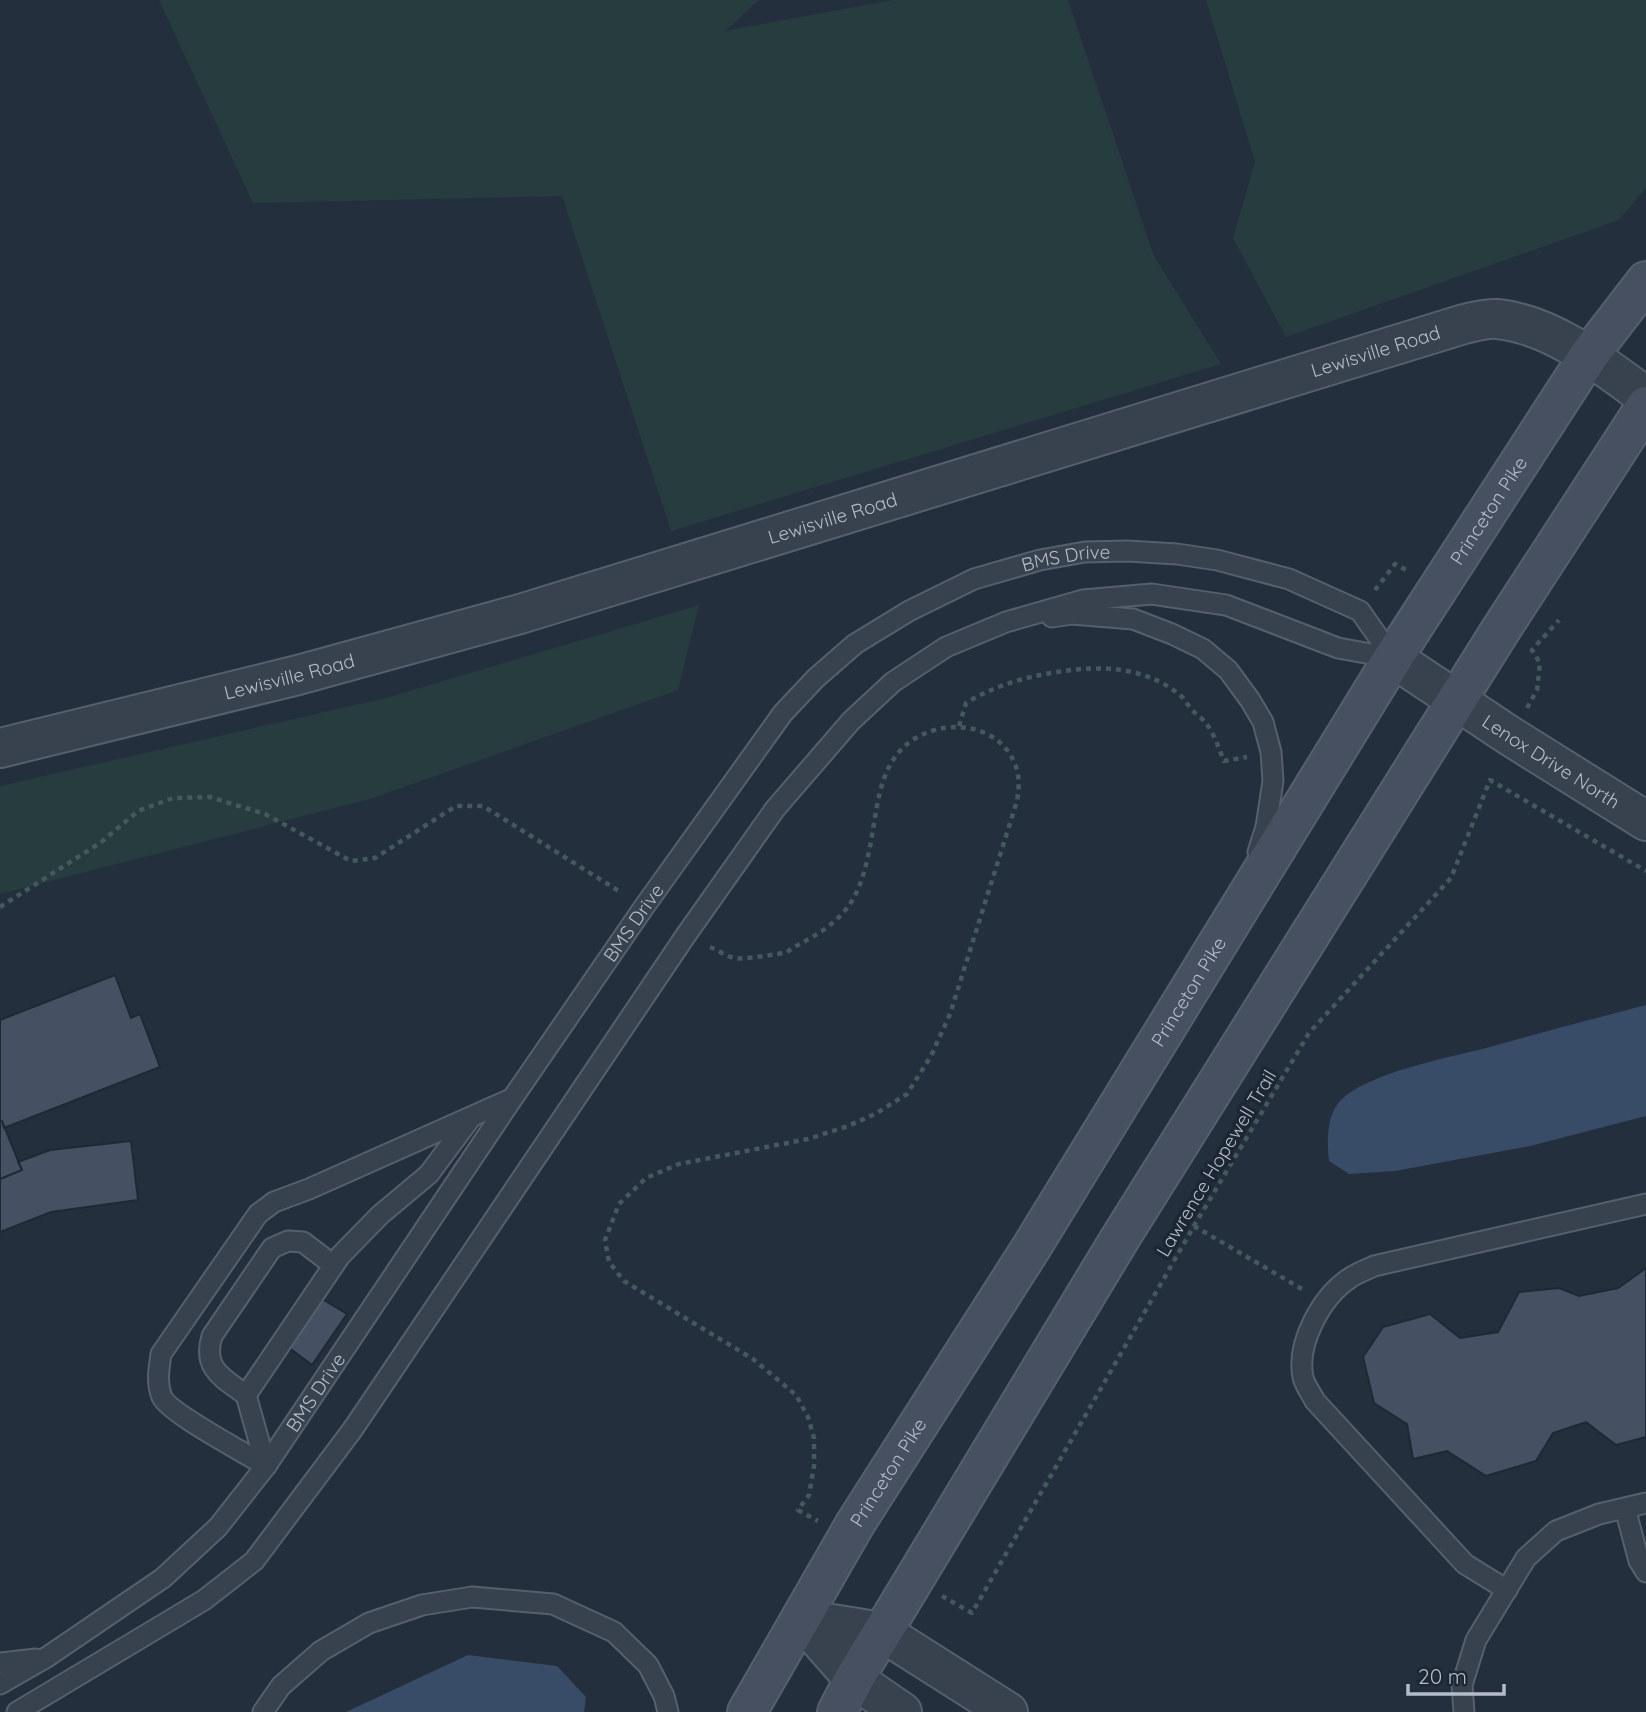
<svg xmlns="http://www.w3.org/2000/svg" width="1646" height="1712" viewBox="0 0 1646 1712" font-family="Quicksand,sans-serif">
	<rect width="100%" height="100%" fill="#242f3e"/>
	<path fill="#263c3f" d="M 159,0 L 759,0 L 725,31 L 892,0 L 1068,0 L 1154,256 L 1221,364 L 671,531 L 562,196 L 253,203 Z
		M 1206,0 L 1646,0 L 1646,188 L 1619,220 L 1286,337 L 1233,238 L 1255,162 Z
		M 699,605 L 678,690 L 370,799 L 0,894 L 0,786 L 386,698 Z"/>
	<path fill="#394c67" d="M 1646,1005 L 1646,1116 L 1530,1146 L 1395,1171 L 1349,1174 L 1329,1161 C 1327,1141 1326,1116 1341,1100 C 1368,1073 1447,1058 1486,1048 C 1539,1033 1593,1019 1646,1005 Z
		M 468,1655 L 557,1666 L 586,1697 L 584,1712 L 346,1712 Z"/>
	<path fill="#455162" stroke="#1f2835" stroke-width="2" d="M 115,975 L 131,1018 L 140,1014 L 160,1067 L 4,1128 L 2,1121 L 0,1121 L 0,1020 Z
		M 0,1121 L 2,1121 L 22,1170 L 0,1179 Z
		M 131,1141 L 138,1200 L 51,1212 L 0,1232 L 0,1179 L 22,1170 L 18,1162 L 50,1150 Z
		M 1646,1268 L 1646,1437 L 1616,1445 L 1586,1422 L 1553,1433 L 1536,1461 L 1486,1476 L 1447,1451 L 1413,1459 L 1407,1424 L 1374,1403 L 1363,1357 L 1383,1327 L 1430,1314 L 1460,1338 L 1498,1332 L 1519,1292 L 1559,1288 L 1579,1296 L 1618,1288 Z
		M 322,1299 L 347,1314 L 312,1365 L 288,1347 Z"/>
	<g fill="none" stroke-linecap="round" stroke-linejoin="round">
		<defs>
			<g id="service">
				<path d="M 1052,617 L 1072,614 L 1133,619 L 1172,634 L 1203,649 L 1228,670 L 1250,700 L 1263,722 L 1271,752 L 1273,781 L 1266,827 L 1258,852"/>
				<path d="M 246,1395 C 223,1378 202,1369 212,1336 L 272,1248 L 288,1241 L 303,1242 L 333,1265"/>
				<path d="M 266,1466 C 247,1454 169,1413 162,1397 C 156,1383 159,1369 161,1354 L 258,1214 L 274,1202 L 309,1189 L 511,1099"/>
				<path d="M 266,1466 L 246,1395 L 340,1256 L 380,1215 L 429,1174 L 469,1120"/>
				<path d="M 1625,1508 L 1639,1561 L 1646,1572"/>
				<path d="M 1507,1590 L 1465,1564 L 1315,1401 C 1311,1393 1304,1384 1303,1377 C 1296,1343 1322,1296 1350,1278 C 1357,1273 1366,1270 1374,1266 L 1646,1204"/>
				<path d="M 0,1663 L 36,1659"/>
				<path id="s1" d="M 0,1684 L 47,1657 L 163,1578 L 218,1527 L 266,1466 L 512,1099 L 644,907 L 783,713 L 816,678 L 855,644 L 909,611 L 974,579 L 1040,560 L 1085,552 L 1127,551 L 1177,554 L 1217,560 L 1289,579 L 1360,611 L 1393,658"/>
				<path d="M 17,1712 L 204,1600 L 254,1561 L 353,1429 L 686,935 L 775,809 L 851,721 L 893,682 L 946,647 L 1006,622 L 1083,600 L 1152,594 L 1226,605 L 1338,648 L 1393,658"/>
				<path d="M 263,1712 L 281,1686 L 321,1651 L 369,1623 L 422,1605 L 472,1597 L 553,1604 L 614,1632 L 648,1665 L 664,1696 L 668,1712"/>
				<path d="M 1464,1712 L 1462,1685 L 1476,1640 L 1526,1558 L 1556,1531 L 1599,1514 L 1646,1503"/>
			</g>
			<g id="minor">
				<path id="s2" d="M 1393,658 L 1510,736 L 1646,821"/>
				<path d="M 801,1619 L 882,1632 L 1008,1712"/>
				<path d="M 801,1619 L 854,1679 L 902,1712"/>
			</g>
			<g id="tertiary">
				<path id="s3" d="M 0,748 L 298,675 L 520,614 L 1464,324 C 1474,322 1486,318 1497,319 C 1551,324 1603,365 1646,397"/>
			</g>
			<g id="secondary">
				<path id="s4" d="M 747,1712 L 855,1524 L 1031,1248 L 1393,658 L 1589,355 L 1646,281"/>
				<path d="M 837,1712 L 854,1679 L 1119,1240 L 1500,631 L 1646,406"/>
			</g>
		</defs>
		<use href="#service" stroke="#565f6c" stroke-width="23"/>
		<use href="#minor" stroke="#565f6c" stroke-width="42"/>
		<use href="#tertiary" stroke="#565f6c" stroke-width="42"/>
		<use href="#secondary" stroke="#565f6c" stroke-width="42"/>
		<path stroke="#44595c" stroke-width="4.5" stroke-dasharray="5 5" stroke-linecap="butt" d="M 1375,590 L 1395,564 L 1408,571
			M 1527,708 L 1537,690 L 1540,663 L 1532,650 L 1559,620
			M 959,726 L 966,703 C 994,686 1024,677 1057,672 C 1100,665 1144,666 1180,695 C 1185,699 1188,706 1193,711 C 1197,715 1202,718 1205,722 C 1214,733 1219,749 1224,761 L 1247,757
			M 0,907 L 100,843 L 138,811 L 173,798 L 210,797 L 265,814 L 351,861 L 375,858 L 456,806 L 483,806 L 622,893
			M 710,947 C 718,950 726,956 734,958 C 740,960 780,954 787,952 C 790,950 793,948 796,946 C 815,936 834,925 847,908 C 866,884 871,841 876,811 C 880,790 884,770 899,752 C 929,717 996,717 1015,764 C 1020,776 1019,789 1017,801 L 950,1014 L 931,1056 L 907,1094 L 875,1114 L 848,1126 L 808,1139 L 679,1164 L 646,1178 L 619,1204 L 605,1240 L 609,1262 L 624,1281 L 753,1359 L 796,1395 L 808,1417 L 814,1438 L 814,1466 L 809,1495 L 798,1510 L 818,1521
			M 1194,1226 L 1302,1289
			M 942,1596 L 972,1613 L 1194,1226 L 1309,1033 L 1451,878 L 1490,780 L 1646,871"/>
		<use href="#service" stroke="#38414e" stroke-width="19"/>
		<use href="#minor" stroke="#38414e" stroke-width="38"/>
		<use href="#tertiary" stroke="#38414e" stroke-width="38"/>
		<use href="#secondary" stroke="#465061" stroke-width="38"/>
	</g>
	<g text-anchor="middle" stroke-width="7" stroke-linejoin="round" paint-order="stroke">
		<g font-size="19" fill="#b4bcc9" stroke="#1d2633">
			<text dy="7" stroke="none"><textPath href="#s3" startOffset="1432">Lewisville Road</textPath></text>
			<text dy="7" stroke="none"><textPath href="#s4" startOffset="1412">Princeton Pike</textPath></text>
			<text dy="7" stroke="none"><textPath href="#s3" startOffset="864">Lewisville Road</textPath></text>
			<text dy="7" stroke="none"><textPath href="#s1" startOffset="1591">BMS Drive</textPath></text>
			<text dy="7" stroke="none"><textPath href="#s3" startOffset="298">Lewisville Road</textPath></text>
			<text dy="7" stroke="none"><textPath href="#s2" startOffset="189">Lenox Drive North</textPath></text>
			<text dy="7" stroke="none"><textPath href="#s1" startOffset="1003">BMS Drive</textPath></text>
			<text dy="7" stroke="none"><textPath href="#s4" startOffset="845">Princeton Pike</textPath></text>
			<text transform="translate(1216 1163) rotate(-59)" y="7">Lawrence Hopewell Trail</text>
			<text dy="7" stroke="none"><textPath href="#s1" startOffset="436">BMS Drive</textPath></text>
			<text dy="7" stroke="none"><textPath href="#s4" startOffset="278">Princeton Pike</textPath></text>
		</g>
	</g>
	<path d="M1408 1684v10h96v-10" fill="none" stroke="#b4bcc9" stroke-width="3.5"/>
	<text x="1418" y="1684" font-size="21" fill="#b4bcc9" stroke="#1d2633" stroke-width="5" paint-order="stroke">20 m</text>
</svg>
